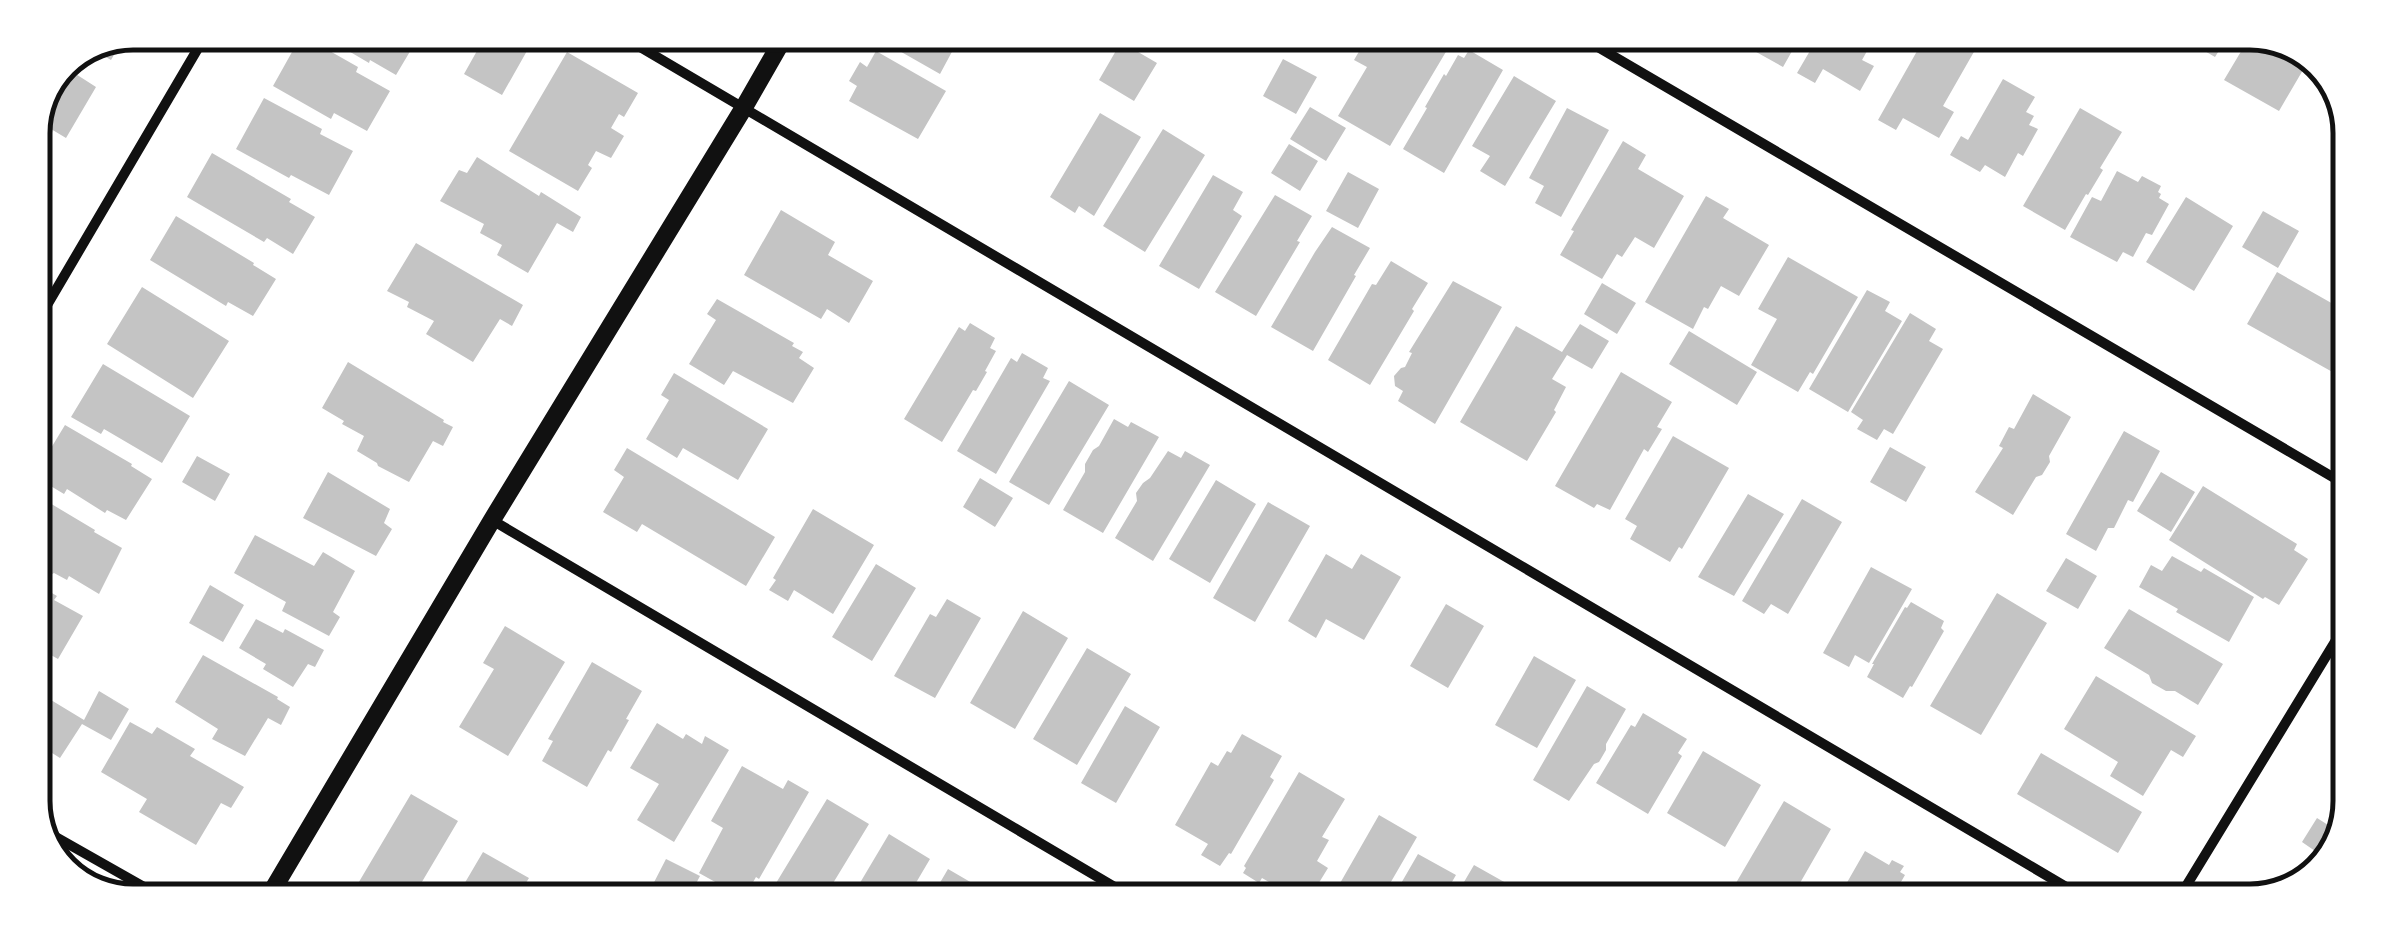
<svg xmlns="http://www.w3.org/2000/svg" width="2383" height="934" viewBox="0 0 2383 934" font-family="Signika,sans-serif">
	<rect width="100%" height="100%" fill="#fff"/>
	<path fill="#c4c4c4" d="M 286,33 L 298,33 L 358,67 L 356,72 L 390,91 L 367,131 L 334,113 L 331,119 L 273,86 L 292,52 L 278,45 Z
		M 318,33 L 409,33 L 418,38 L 396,75 L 370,60 L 369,63 Z
		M 487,33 L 517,33 L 532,42 L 502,95 L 464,74 Z
		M 886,34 L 951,35 L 961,35 L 940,74 L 882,41 Z
		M 125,36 L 111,60 L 92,49 Z
		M 1368,36 L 1448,36 L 1444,42 L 1450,45 L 1390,146 L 1338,116 L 1367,67 L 1354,60 Z
		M 1744,37 L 1800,37 L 1783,67 L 1740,43 Z
		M 1818,37 L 1875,37 L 1862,60 L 1874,66 L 1860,91 L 1823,69 L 1815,83 L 1797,73 Z
		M 1925,37 L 1968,37 L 1979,43 L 1943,106 L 1954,112 L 1939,138 L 1903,118 L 1896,130 L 1878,120 Z
		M 2182,38 L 2227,38 L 2215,57 Z
		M 2249,38 L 2283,38 L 2310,58 L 2279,111 L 2224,80 Z
		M 1121,42 L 1157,63 L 1134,101 L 1099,80 Z
		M 1469,50 L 1503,70 L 1444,173 L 1403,149 L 1427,108 L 1425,107 L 1444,74 L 1446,76 L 1458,55 L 1464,58 Z
		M 876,51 L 946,91 L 918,139 L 849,101 L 857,86 L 849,81 L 860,62 L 867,67 Z
		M 567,52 L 638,93 L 624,117 L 619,114 L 611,128 L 624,136 L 611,158 L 596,151 L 588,165 L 592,168 L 578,191 L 509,151 Z
		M 1283,59 L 1317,77 L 1296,114 L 1263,96 Z
		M 2313,60 L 2329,72 L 2333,80 L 2309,67 Z
		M 64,61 L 71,65 L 68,69 L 96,87 L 66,138 L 36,120 Z
		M 1514,76 L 1556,101 L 1505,186 L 1480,171 L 1490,156 L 1472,146 Z
		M 2003,79 L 2035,97 L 2026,112 L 2034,116 L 2029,125 L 2038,129 L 2023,156 L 2018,153 L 2005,177 L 1985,165 L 1980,172 L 1950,155 L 1961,136 L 1968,140 Z
		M 264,98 L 322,129 L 320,134 L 353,151 L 329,195 L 291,175 L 289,178 L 236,149 Z
		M 1310,107 L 1346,128 L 1326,161 L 1290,139 Z
		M 1567,108 L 1609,130 L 1561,217 L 1535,203 L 1544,186 L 1529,178 Z
		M 2080,108 L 2122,132 L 2100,168 L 2103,170 L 2088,195 L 2086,194 L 2065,230 L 2023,206 Z
		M 1100,113 L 1141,137 L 1094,216 L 1079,206 L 1075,213 L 1050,197 Z
		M 1163,129 L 1205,155 L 1145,252 L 1103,226 Z
		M 1623,141 L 1646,155 L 1638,169 L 1684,196 L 1654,248 L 1635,237 L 1622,257 L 1617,254 L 1602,279 L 1560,255 L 1574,231 L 1571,230 Z
		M 1289,144 L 1318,161 L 1300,191 L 1271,173 Z
		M 33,148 L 51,159 L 38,182 L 33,179 Z
		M 212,153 L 291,199 L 289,202 L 315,217 L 293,254 L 267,238 L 264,242 L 187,197 Z
		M 477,157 L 539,196 L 541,192 L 581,217 L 573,232 L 557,223 L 528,273 L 497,255 L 502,245 L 480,233 L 484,224 L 440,201 L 459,170 L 467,173 Z
		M 2117,171 L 2138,182 L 2142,176 L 2161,186 L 2158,192 L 2161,194 L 2159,198 L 2169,204 L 2152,235 L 2146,233 L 2133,257 L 2123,252 L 2117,262 L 2070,237 L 2092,197 L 2101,201 Z
		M 1348,172 L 1379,189 L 1358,228 L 1326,211 Z
		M 1213,175 L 1243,192 L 1233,210 L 1242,216 L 1199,289 L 1159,266 Z
		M 1275,195 L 1312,216 L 1297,241 L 1300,242 L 1256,316 L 1215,292 Z
		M 1706,196 L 1729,209 L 1723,218 L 1769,245 L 1739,296 L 1721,286 L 1708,309 L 1704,307 L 1693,329 L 1645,302 Z
		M 2186,197 L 2233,226 L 2194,291 L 2146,262 Z
		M 2350,203 L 2349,239 L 2334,230 Z
		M 781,210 L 835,242 L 828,255 L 873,281 L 849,323 L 827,309 L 821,319 L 744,275 Z
		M 2263,211 L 2299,231 L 2278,268 L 2242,247 Z
		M 176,216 L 254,263 L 253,265 L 276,279 L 253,316 L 228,302 L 226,306 L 150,260 Z
		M 1332,227 L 1370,248 L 1354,275 L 1356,276 L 1313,351 L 1271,327 L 1315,252 Z
		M 416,243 L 523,305 L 512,326 L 500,319 L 473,362 L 426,334 L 434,321 L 407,307 L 409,302 L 387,291 Z
		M 1788,257 L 1858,297 L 1813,374 L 1810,372 L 1798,392 L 1751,365 L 1777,319 L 1758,309 Z
		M 1391,261 L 1428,283 L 1412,309 L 1414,311 L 1370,385 L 1328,360 L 1372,284 L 1376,285 Z
		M 2277,272 L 2349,313 L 2348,373 L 2345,379 L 2247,324 Z
		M 1453,281 L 1502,307 L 1435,424 L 1398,401 L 1403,391 L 1395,386 L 1394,376 L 1401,368 L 1405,367 L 1412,353 L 1409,352 Z
		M 1602,283 L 1636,303 L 1617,334 L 1584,314 Z
		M 142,287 L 229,341 L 193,398 L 107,344 Z
		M 1867,290 L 1890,302 L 1885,311 L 1902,321 L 1848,412 L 1809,389 Z
		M 717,299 L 794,343 L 792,346 L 803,352 L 799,358 L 814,368 L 793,403 L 733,371 L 724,385 L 689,364 L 716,320 L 707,314 Z
		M 1910,313 L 1936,329 L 1929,341 L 1943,349 L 1893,434 L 1884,429 L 1877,440 L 1857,429 L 1863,420 L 1851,412 Z
		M 970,323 L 995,338 L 990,348 L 996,351 L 985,371 L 987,372 L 976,391 L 973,390 L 942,442 L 904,419 L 959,327 L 965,331 Z
		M 1580,324 L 1609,341 L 1592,369 L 1567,355 L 1552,379 L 1566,387 L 1554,410 L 1556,412 L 1527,461 L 1460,422 L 1516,326 L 1562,352 Z
		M 1689,331 L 1757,372 L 1737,405 L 1669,364 Z
		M 1022,353 L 1048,368 L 1043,378 L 1050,381 L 996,474 L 957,451 L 1011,358 L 1017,362 Z
		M 348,362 L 444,420 L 443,422 L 453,427 L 443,446 L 433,441 L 409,482 L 378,466 L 377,463 L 357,451 L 364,436 L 342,424 L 344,421 L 322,408 Z
		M 103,364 L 190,416 L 162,463 L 104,429 L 101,434 L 71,417 Z
		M 1621,372 L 1672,402 L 1657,427 L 1662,429 L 1648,452 L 1644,449 L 1610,510 L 1597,504 L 1594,508 L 1555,486 Z
		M 674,373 L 768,429 L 738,480 L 683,448 L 677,458 L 646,439 L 669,400 L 661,395 Z
		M 1069,381 L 1109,405 L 1049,505 L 1009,482 Z
		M 2033,394 L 2071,417 L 2049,456 L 2050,462 L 2042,475 L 2036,477 L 2013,515 L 1975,492 L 2003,448 L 1999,446 L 2009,427 L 2014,429 Z
		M 1114,419 L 1128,427 L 1131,422 L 1159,437 L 1103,533 L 1063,510 L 1085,472 L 1085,464 L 1093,450 L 1099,446 Z
		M 65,425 L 132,464 L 131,466 L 152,479 L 126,520 L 107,510 L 105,513 L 67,489 L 64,494 L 34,476 Z
		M 2124,431 L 2160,451 L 2133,502 L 2128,500 L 2114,528 L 2108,528 L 2096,551 L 2066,534 Z
		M 1673,436 L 1729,468 L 1682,549 L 1679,547 L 1670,562 L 1630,539 L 1637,526 L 1625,519 Z
		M 1890,447 L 1926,467 L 1906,502 L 1870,482 Z
		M 627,448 L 775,537 L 746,586 L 642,524 L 637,532 L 603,512 L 624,477 L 614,470 Z
		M 1168,451 L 1181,458 L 1185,451 L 1210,465 L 1153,561 L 1115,538 L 1137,501 L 1136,493 L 1143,483 L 1150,478 Z
		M 197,456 L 230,474 L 215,501 L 182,482 Z
		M 328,472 L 390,509 L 384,523 L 392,529 L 376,556 L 303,518 Z
		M 2161,472 L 2195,492 L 2171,532 L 2137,511 Z
		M 980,478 L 1013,498 L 995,527 L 963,507 Z
		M 1216,480 L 1256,504 L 1210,583 L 1169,559 Z
		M 2203,486 L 2297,544 L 2294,550 L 2308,559 L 2279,605 L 2265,597 L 2263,599 L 2169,540 Z
		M 33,493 L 95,530 L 94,532 L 122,548 L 99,594 L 69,576 L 67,580 L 54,573 L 47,577 L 33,568 Z
		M 1748,494 L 1784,514 L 1734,596 L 1698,577 Z
		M 1802,499 L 1842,522 L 1788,614 L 1771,604 L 1764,614 L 1742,601 Z
		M 1268,502 L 1310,526 L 1255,622 L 1213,598 Z
		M 813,509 L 874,545 L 833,614 L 794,590 L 788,601 L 769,590 L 776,580 L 773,578 Z
		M 255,535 L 314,566 L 323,552 L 355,571 L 333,612 L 340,617 L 329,636 L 282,611 L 286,602 L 234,573 Z
		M 1326,554 L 1352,569 L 1361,554 L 1401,577 L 1364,640 L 1326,619 L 1316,638 L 1288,621 Z
		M 2172,556 L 2201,572 L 2204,568 L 2254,597 L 2229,642 L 2176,612 L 2178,609 L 2139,587 L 2151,565 L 2162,571 Z
		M 2066,558 L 2097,576 L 2078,609 L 2046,591 Z
		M 876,564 L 916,588 L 872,661 L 832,637 Z
		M 1871,567 L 1912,589 L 1869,663 L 1855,655 L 1849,667 L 1823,653 Z
		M 33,582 L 57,596 L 54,600 L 83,616 L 58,659 L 33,645 Z
		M 210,585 L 244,605 L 223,642 L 189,623 Z
		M 1997,593 L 2047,623 L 1981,735 L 1930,706 Z
		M 947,599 L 981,618 L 935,698 L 894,676 L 930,614 L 936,617 Z
		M 1911,602 L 1944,621 L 1941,628 L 1944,631 L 1912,687 L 1910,686 L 1903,698 L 1867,677 L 1874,664 L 1872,664 L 1905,607 L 1907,608 Z
		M 1446,604 L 1484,626 L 1448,688 L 1410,666 Z
		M 2129,609 L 2223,664 L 2198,705 L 2175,691 L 2166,691 L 2152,683 L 2149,675 L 2104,648 Z
		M 1023,611 L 1068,638 L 1015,729 L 970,703 Z
		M 256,619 L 283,633 L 285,629 L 324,650 L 315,667 L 308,664 L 293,687 L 263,669 L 266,664 L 239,648 Z
		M 505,626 L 565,662 L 508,756 L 459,727 L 494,669 L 483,663 Z
		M 1087,648 L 1131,674 L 1077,765 L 1033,739 Z
		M 203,655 L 278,697 L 277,699 L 290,707 L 281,725 L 268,718 L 245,756 L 212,739 L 218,729 L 175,702 Z
		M 1534,656 L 1576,680 L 1537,748 L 1495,725 Z
		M 592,662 L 642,691 L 626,719 L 629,720 L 611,752 L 608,750 L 587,787 L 542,761 L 553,741 L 548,739 Z
		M 33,673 L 45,681 L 33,700 Z
		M 2096,676 L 2196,736 L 2183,757 L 2171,750 L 2143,796 L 2110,776 L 2118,762 L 2064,729 Z
		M 1587,686 L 1626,709 L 1606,744 L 1606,750 L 1599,762 L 1594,764 L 1569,801 L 1533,780 Z
		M 99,691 L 129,709 L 111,740 L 82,724 L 60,758 L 33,741 L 33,730 L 51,700 L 84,720 Z
		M 1125,706 L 1160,727 L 1116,803 L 1081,783 Z
		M 1643,713 L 1687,739 L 1678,753 L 1682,756 L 1648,814 L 1596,783 L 1631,725 L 1635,727 Z
		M 130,722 L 152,734 L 157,727 L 195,749 L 190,756 L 244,787 L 231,808 L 221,803 L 196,845 L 139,812 L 147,799 L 101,772 Z
		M 657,723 L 683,739 L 686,734 L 702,744 L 705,736 L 729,750 L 674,842 L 637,820 L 659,784 L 630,768 Z
		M 1242,734 L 1282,756 L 1270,777 L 1274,780 L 1231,854 L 1229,853 L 1220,866 L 1201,855 L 1208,844 L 1175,825 L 1211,762 L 1218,766 L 1227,751 L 1231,753 Z
		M 1703,751 L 1761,785 L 1725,847 L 1667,813 Z
		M 2041,753 L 2142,812 L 2118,853 L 2017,794 Z
		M 742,766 L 783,789 L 788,780 L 809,792 L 759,879 L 756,877 L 744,898 L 699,873 L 723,828 L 711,821 Z
		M 1299,772 L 1345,799 L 1322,837 L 1329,840 L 1317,861 L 1328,868 L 1309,899 L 1298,899 L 1262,878 L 1259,883 L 1243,873 L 1246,868 L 1244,866 Z
		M 2345,779 L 2345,808 L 2333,800 Z
		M 411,794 L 458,821 L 413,897 L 350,897 Z
		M 827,799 L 869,824 L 824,898 L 777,898 L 770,893 Z
		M 1784,801 L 1831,829 L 1796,890 L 1817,900 L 1726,900 Z
		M 1379,815 L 1417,837 L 1381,899 L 1331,899 Z
		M 2317,818 L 2344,835 L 2311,881 L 2292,887 L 2315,851 L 2302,842 Z
		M 889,834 L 930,859 L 907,898 L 851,898 Z
		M 1865,851 L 1889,865 L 1892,860 L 1904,866 L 1900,872 L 1905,875 L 1890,901 L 1837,900 Z
		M 483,852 L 529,878 L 517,897 L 448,897 L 457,883 L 463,886 Z
		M 1418,854 L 1456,875 L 1442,899 L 1392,899 Z
		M 666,859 L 700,876 L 689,897 L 656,897 L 648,894 Z
		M 1474,865 L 1522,892 L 1517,900 L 1454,899 Z
		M 948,869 L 991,894 L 988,898 L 931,898 Z"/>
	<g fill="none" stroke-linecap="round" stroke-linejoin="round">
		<path stroke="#111" stroke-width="10" d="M 618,34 L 2090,901
			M 1579,36 L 2348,486
			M 33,329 L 207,33
			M 492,520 L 1135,899
			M 40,828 L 160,896
			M 2177,901 L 2347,622"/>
		<path stroke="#111" stroke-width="18" d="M 269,896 L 492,520 L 743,109 L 786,34"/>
	</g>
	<path d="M0 0H2383V934H0ZM133 50H2250A83 83 0 0 1 2333 133V801A83 83 0 0 1 2250 884H133A83 83 0 0 1 50 801V133A83 83 0 0 1 133 50Z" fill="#fff" fill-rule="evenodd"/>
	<path fill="none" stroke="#111" stroke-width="5" d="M133 50H2250A83 83 0 0 1 2333 133V801A83 83 0 0 1 2250 884H133A83 83 0 0 1 50 801V133A83 83 0 0 1 133 50Z"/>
</svg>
